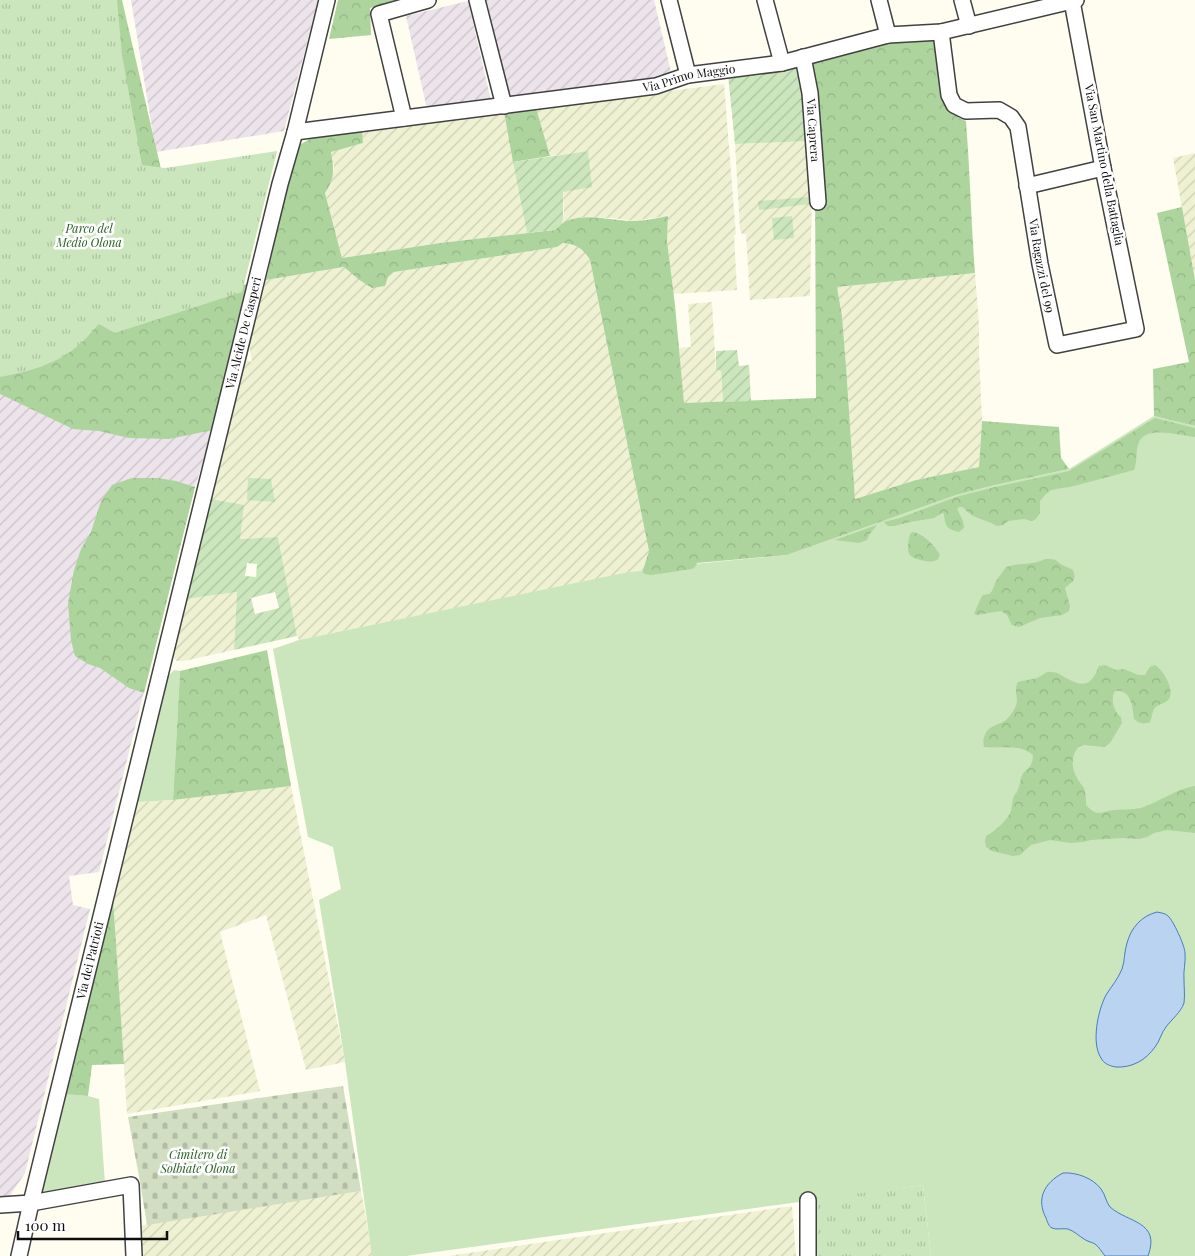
<svg xmlns="http://www.w3.org/2000/svg" width="1195" height="1256" viewBox="0 0 1195 1256" font-family="'Playfair Display',serif">
	<defs>
		<pattern id="industrial-furrows" width="10" height="10" patternUnits="userSpaceOnUse" patternTransform="scale(1.25)"><rect width="10" height="10" fill="#ece3eb"/><path d="M-1 1l2-2M0 10L10 0M9 11l2-2" fill="none" stroke="#c9c2c8"/></pattern>
		<pattern id="farmland-furrows" width="10" height="10" patternUnits="userSpaceOnUse" patternTransform="scale(1.25)"><rect width="10" height="10" fill="#eff2d2"/><path d="M-1 1l2-2M0 10L10 0M9 11l2-2" fill="none" stroke="#ccceb3"/></pattern>
		<pattern id="forest-crowns" width="20" height="18" patternUnits="userSpaceOnUse" patternTransform="scale(1.25)"><rect width="20" height="18" fill="#add49d"/><path d="M2 6a3 3 0 1 1 6 0M12 15a3 3 0 1 1 6 0" fill="none" stroke="#94b586"/></pattern>
		<pattern id="cemetery-stones" width="16" height="16" patternUnits="userSpaceOnUse" patternTransform="scale(1.25)"><rect width="16" height="16" fill="#d1dec2"/><path d="M2 7V4a2 2 0 0 1 4 0v3zM10 15v-3a2 2 0 0 1 4 0v3z" fill="#b2bda6"/></pattern>
		<pattern id="park-tufts" width="24" height="20" patternUnits="userSpaceOnUse" patternTransform="scale(1.25)"><rect width="24" height="20" fill="#cbe5bc"/><path d="M3 7l-1-3M5 7V3M7 7l1-3M15 17l-1-3M17 17v-4M19 17l1-3" fill="none" stroke="#adc3a0"/></pattern>
		<pattern id="garden-furrows" width="10" height="10" patternUnits="userSpaceOnUse" patternTransform="scale(1.25)"><rect width="10" height="10" fill="#cbe5bc"/><path d="M-1 1l2-2M0 10L10 0M9 11l2-2" fill="none" stroke="#adc3a0"/></pattern>
	</defs>
	<rect width="100%" height="100%" fill="#fefdf0"/>
	<path fill="url(#industrial-furrows)" d="M 131,0 L 318,0 L 284,131 L 156,152 Z
		M 486,0 L 654,0 L 671,72 L 657,79 L 510,98 Z
		M 468,1 L 491,101 L 427,109 L 406,16 Z
		M 0,340 L 213,430 L 195,487 L 99,872 L 69,876 L 73,905 L 90,909 L 25,1173 L 9,1197 L 0,1198 Z"/>
	<path fill="url(#farmland-furrows)" d="M 724,84 L 736,235 L 734,235 L 737,290 L 673,294 L 667,241 L 668,216 L 633,221 L 612,218 L 584,217 L 562,223 L 564,211 L 563,192 L 588,151 L 550,156 L 536,108 Z
		M 504,112 L 527,233 L 440,243 L 342,258 L 325,193 L 330,186 L 334,168 L 331,151 L 363,143 L 362,128 Z
		M 810,141 L 812,192 L 810,296 L 750,300 L 746,234 L 742,234 L 740,230 L 735,144 Z
		M 1195,153 L 1195,280 L 1173,158 Z
		M 563,243 L 578,247 L 585,252 L 590,260 L 649,551 L 643,570 L 299,640 L 297,636 L 278,537 L 240,539 L 210,499 L 245,360 L 252,362 L 249,345 L 266,280 L 345,267 L 358,279 L 388,277 L 394,272 L 557,247 Z
		M 975,273 L 979,324 L 979,354 L 982,421 L 979,467 L 916,480 L 855,499 L 846,366 L 842,316 L 837,287 Z
		M 712,302 L 716,370 L 721,371 L 723,402 L 683,403 L 679,348 L 691,347 L 688,304 Z
		M 237,592 L 234,650 L 184,661 L 177,661 L 175,659 L 172,654 L 186,599 Z
		M 291,786 L 345,1062 L 306,1070 L 266,915 L 220,932 L 260,1091 L 127,1114 L 113,898 L 137,802 L 173,800 Z
		M 361,1191 L 373,1256 L 138,1256 L 136,1226 Z
		M 792,1206 L 796,1256 L 448,1256 Z"/>
	<path fill="#cbe5bc" d="M 1154,416 L 1195,426 L 1195,1256 L 931,1256 L 923,1185 L 406,1256 L 372,1256 L 345,1062 L 319,900 L 341,889 L 333,847 L 308,837 L 273,649 L 299,640 L 624,573 L 673,566 L 787,555 L 956,495 L 991,486 L 1069,469 Z
		M 174,670 L 180,671 L 173,800 L 137,802 L 165,682 L 169,675 Z
		M 64,1094 L 88,1096 L 99,1099 L 105,1184 L 45,1195 L 42,1193 L 41,1190 Z"/>
	<path fill="url(#forest-crowns)" d="M 92,0 L 122,0 L 190,295 L 253,283 L 213,430 L 169,439 L 129,438 L 99,431 L 73,429 L 0,394 L 0,340 Z
		M 338,0 L 400,0 L 370,8 L 371,35 L 329,39 Z
		M 927,37 L 935,40 L 952,112 L 959,118 L 966,121 C 970,171 971,222 975,273 L 837,287 L 842,316 L 846,366 L 855,499 L 916,480 L 979,467 L 982,421 L 1059,427 L 1061,458 L 1069,469 L 991,486 L 956,495 L 787,555 L 697,563 L 695,567 L 692,569 L 651,575 L 645,574 L 643,573 L 643,570 L 649,551 L 590,260 C 583,248 577,245 563,243 L 557,247 L 394,272 L 388,277 L 385,286 L 372,288 L 358,279 L 344,267 L 266,280 L 294,156 L 301,144 L 317,135 L 362,128 L 363,143 L 331,152 C 334,168 335,179 325,193 L 342,258 L 440,243 L 555,230 C 572,208 609,221 633,221 C 644,221 657,218 668,216 L 667,241 L 675,305 L 684,403 L 816,398 L 815,173 L 807,63 L 892,39 Z
		M 536,108 L 550,156 L 513,162 L 504,112 Z
		M 1182,207 L 1195,280 L 1195,426 L 1154,416 L 1153,369 L 1189,362 L 1157,213 Z
		M 1155,418 L 1195,428 L 1195,437 C 1181,436 1146,425 1139,442 C 1135,451 1138,461 1134,470 L 1074,486 L 1051,490 L 1046,494 L 1040,501 L 1040,513 L 1036,519 L 1032,521 L 1024,519 L 1008,521 L 1003,525 L 997,526 C 984,518 973,520 963,507 L 959,507 L 957,509 L 963,521 L 964,528 L 959,532 C 946,529 945,525 944,514 L 942,513 L 934,518 L 910,522 L 894,526 L 888,526 L 884,522 L 900,518 L 956,497 L 991,488 L 1069,471 Z
		M 132,478 L 158,478 L 176,481 L 195,487 L 144,693 L 129,688 L 100,668 L 88,664 L 75,656 L 71,640 L 68,603 L 74,570 L 81,549 L 91,532 L 101,501 L 112,485 Z
		M 877,525 L 869,535 L 867,540 L 859,543 L 835,540 Z
		M 913,532 C 924,534 935,546 940,555 C 938,559 938,560 934,561 C 930,563 913,559 910,555 C 906,549 909,540 910,534 Z
		M 1045,559 L 1051,559 L 1056,560 C 1061,566 1066,566 1073,570 C 1077,582 1072,581 1065,588 L 1070,606 L 1069,611 L 1062,615 L 1040,618 L 1019,627 L 1012,625 L 1007,615 L 1001,611 L 977,615 L 974,614 L 981,598 L 983,595 L 989,594 L 992,591 L 996,581 L 1006,567 C 1020,562 1031,566 1045,559 Z
		M 267,650 L 291,786 L 173,800 L 180,671 Z
		M 1105,665 L 1116,670 L 1124,669 L 1138,675 L 1145,675 L 1150,667 L 1155,665 C 1163,670 1175,689 1169,699 C 1166,704 1159,703 1155,708 C 1152,711 1152,718 1150,722 C 1143,725 1139,723 1134,719 C 1133,708 1131,688 1115,691 C 1110,699 1114,712 1121,717 L 1122,723 L 1110,743 L 1104,747 L 1084,745 L 1078,747 C 1071,757 1071,767 1077,778 C 1079,782 1082,785 1084,788 C 1086,794 1086,799 1086,805 C 1097,817 1100,812 1114,810 C 1123,809 1132,810 1141,808 C 1159,802 1176,789 1195,786 L 1195,833 L 1167,830 L 1154,833 L 1147,837 L 1139,839 L 1122,838 L 1091,840 L 1083,842 L 1071,843 L 1050,840 L 1031,845 L 1020,855 L 1013,856 L 992,851 L 986,847 L 985,842 L 986,836 C 995,831 1007,821 1011,811 C 1012,806 1012,801 1014,796 C 1017,791 1016,795 1018,789 C 1020,786 1020,782 1021,778 C 1025,766 1032,772 1033,755 C 1019,743 1000,749 984,747 C 983,742 983,739 985,735 C 989,724 1000,726 1007,719 C 1011,715 1016,708 1017,702 C 1017,695 1014,689 1018,682 C 1024,680 1031,680 1037,678 C 1043,676 1045,671 1051,672 C 1057,672 1061,675 1066,678 C 1085,689 1092,684 1099,666 Z
		M 113,898 L 124,1064 L 92,1065 L 88,1096 L 64,1094 Z"/>
	<path fill="url(#cemetery-stones)" d="M 343,1086 L 361,1191 L 147,1225 L 140,1182 L 128,1117 Z"/>
	<path fill="url(#park-tufts)" d="M 0,0 L 117,0 L 122,55 L 142,165 L 165,168 L 277,151 L 242,292 L 115,333 L 99,324 C 93,330 87,338 80,344 C 58,364 28,372 0,377 Z
		M 923,1185 L 931,1256 L 814,1256 L 814,1199 Z"/>
	<path fill="url(#garden-furrows)" fill-rule="evenodd" d="M 801,64 L 810,141 L 735,144 L 728,75 Z
		M 588,151 L 592,187 L 563,192 L 563,218 L 562,223 L 555,230 L 527,233 L 513,162 Z
		M 809,197 L 810,204 L 759,210 L 758,201 Z
		M 792,216 L 794,238 L 774,240 L 772,218 Z
		M 737,350 L 739,366 L 749,365 L 751,401 L 723,402 L 721,371 L 716,370 L 716,351 Z
		M 248,478 L 271,479 L 275,502 L 247,500 Z
		M 210,499 L 244,505 L 240,539 L 278,537 L 297,636 L 234,650 L 237,592 L 186,599 ZM 247,563 L 257,564 L 256,577 L 245,576 ZM 275,592 L 279,608 L 255,614 L 251,598 Z"/>
	<path fill="#b9d3f0" stroke="#477dc1" d="M 1157,912 C 1161,913 1165,913 1168,916 C 1173,920 1185,946 1185,953 C 1186,962 1183,971 1184,980 C 1184,987 1185,995 1184,1003 C 1181,1012 1172,1019 1166,1027 C 1161,1033 1160,1041 1155,1047 C 1146,1060 1132,1068 1116,1067 C 1110,1066 1104,1064 1101,1058 C 1091,1043 1098,1010 1106,995 C 1111,987 1118,979 1122,969 C 1125,961 1124,952 1127,943 C 1131,928 1141,916 1157,912 Z
		M 1063,1173 C 1076,1172 1093,1178 1101,1189 C 1105,1194 1106,1202 1110,1207 C 1128,1223 1161,1221 1148,1256 L 1105,1256 C 1102,1252 1099,1247 1095,1244 C 1092,1242 1088,1242 1084,1239 C 1079,1236 1074,1231 1068,1229 C 1063,1228 1056,1230 1052,1228 C 1049,1227 1047,1221 1046,1218 C 1036,1199 1044,1183 1063,1173 Z"/>
	<g fill="none" stroke-linecap="round" stroke-linejoin="round">
		<defs>
			<g id="minor">
				<path d="M 477,0 L 504,106"/>
				<path d="M 669,0 L 688,75"/>
				<path d="M 765,0 L 782,63"/>
				<path d="M 879,0 L 888,35"/>
				<path d="M 962,0 L 969,26"/>
				<path id="s1" d="M 941,32 L 949,95 L 954,105 L 966,111 L 999,110 L 1011,117 L 1018,127 L 1040,264 L 1057,345 L 1136,329 L 1103,168 L 1072,1"/>
				<path id="s2" d="M 803,57 L 810,93 L 818,202"/>
				<path d="M 404,118 L 379,14 L 428,0"/>
				<path id="s3" d="M 295,132 L 656,86 L 688,75 L 782,63 L 888,35 L 941,32 L 1076,0"/>
				<path d="M 1027,186 L 1103,168"/>
				<path d="M 808,1200 L 808,1256"/>
				<path d="M 0,1205 L 31,1203 L 131,1185 L 134,1256"/>
				<path id="s4" d="M 19,1256 L 31,1203 L 280,184 L 295,132 L 327,0"/>
			</g>
		</defs>
		<use href="#minor" stroke="#414141" stroke-width="18"/>
		<use href="#minor" stroke="#fff" stroke-width="15"/>
	</g>
	<g text-anchor="middle" stroke-width="5" stroke-linejoin="round" paint-order="stroke">
		<g font-size="12" fill="#0e0e0e" stroke="#fff">
			<text dy="4" stroke="none"><textPath href="#s3" startOffset="398">Via Primo Maggio</textPath></text>
			<text dy="4" stroke="none"><textPath href="#s2" startOffset="74">Via Caprera</textPath></text>
			<text transform="translate(1104 165) rotate(79)" y="4">Via San Martino della Battaglia</text>
			<text dy="4" stroke="none"><textPath href="#s1" startOffset="288">Via Ragazzi del 99</textPath></text>
			<text dy="4" stroke="none"><textPath href="#s4" startOffset="950">Via Alcide De Gasperi</textPath></text>
			<text dy="4" stroke="none"><textPath href="#s4" startOffset="304">Via dei Patrioti</textPath></text>
		</g>
		<g font-size="12" font-style="italic" fill="#276024" stroke="#fff">
			<text x="89" y="233">Parco del<tspan x="89" dy="14">Medio Olona</tspan></text>
			<text x="198" y="1159">Cimitero di<tspan x="198" dy="14">Solbiate Olona</tspan></text>
		</g>
	</g>
	<path d="M18 1231v8h149v-8" fill="none" stroke="#0e0e0e" stroke-width="2.5"/>
	<text x="25" y="1231" font-size="15" fill="#0e0e0e" stroke="#ffffff" stroke-width="4" paint-order="stroke">100 m</text>
</svg>
